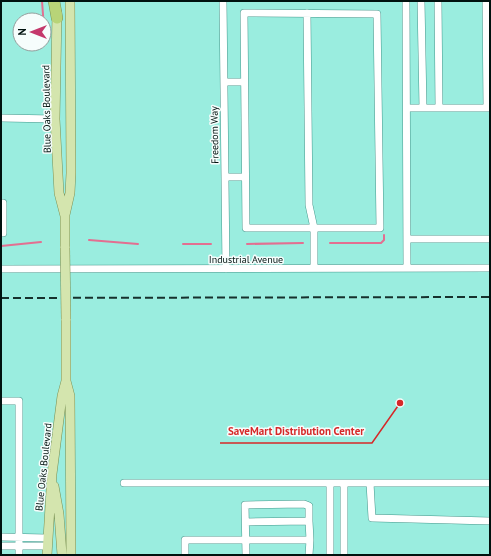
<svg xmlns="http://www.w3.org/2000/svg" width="491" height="556" viewBox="0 0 491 556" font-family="'PT Sans',sans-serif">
	<rect width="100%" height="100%" fill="#9aeddf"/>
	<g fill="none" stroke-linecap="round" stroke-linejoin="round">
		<path stroke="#e36f91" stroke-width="2" d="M 42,1 L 45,42
			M 89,240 L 138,244
			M 330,243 L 381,243 L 384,240 L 384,235
			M 183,244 L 211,244
			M 247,244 L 303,243
			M 1,246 L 41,242"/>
		<defs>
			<path id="minor" d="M 223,1 L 226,269
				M 406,1 L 407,268
				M 421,1 L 423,108
				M 438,1 L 439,108
				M 486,1 L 487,108
				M 244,13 L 377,14 L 380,228 L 246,228 Z
				M 307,13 L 309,205 L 314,228 L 314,268
				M 224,82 L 244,82
				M 407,108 L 490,108
				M 1,118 L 55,119
				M 225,177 L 245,177
				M 1,203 L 3,203 L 3,233 L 1,233
				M 407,239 L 490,239
				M 1,269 L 490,268
				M 1,401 L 19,401 L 19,555
				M 124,483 L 490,483
				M 330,483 L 330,555
				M 344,483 L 344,555
				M 370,483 L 372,518 L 490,521
				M 246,522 L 309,521 L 310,540
				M 1,537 L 47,538
				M 1,546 L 47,546
				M 185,555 L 185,540 L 310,540 L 309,555
				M 246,555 L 245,505 L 304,504 L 309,506 L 309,521"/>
			<path id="major" d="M 57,13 L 55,119 L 59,193 L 65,216 L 65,248
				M 65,215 L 70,193 L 71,173 L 70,1
				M 66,319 L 66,381 L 70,396 L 71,555
				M 54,486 L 59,514 L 62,555
				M 47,555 L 52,474 L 62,396 L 66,381"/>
			<path id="highway" d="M 54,1 L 57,18"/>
		</defs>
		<use href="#minor" stroke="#44978b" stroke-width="8"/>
		<use href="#major" stroke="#789053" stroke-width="10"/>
		<use href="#highway" stroke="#789053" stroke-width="12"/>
		<use href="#minor" stroke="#fff" stroke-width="7"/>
		<use href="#major" stroke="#d4e5ae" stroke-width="9"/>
		<use href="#highway" stroke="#b8d478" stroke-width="11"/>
		<path stroke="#16312d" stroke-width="2" stroke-dasharray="8 4" stroke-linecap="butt" d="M 1,298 L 490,297"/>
		<defs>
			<path id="major-bridge" d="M 65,248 L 66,319"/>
		</defs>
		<use href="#major-bridge" stroke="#789053" stroke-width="10" stroke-linecap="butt"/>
		<use href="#major-bridge" stroke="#d4e5ae" stroke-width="9"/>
	</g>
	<g text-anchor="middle" stroke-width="3" stroke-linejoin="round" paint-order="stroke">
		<g font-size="10" fill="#00120f" stroke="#f6fdfc">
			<text transform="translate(46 109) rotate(-91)" y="4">Blue Oaks Boulevard</text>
			<text transform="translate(214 135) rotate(-91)" y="4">Freedom Way</text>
			<text x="246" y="263">Industrial Avenue</text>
			<text transform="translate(43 467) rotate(-84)" y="4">Blue Oaks Boulevard</text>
		</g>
	</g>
	<path fill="none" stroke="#d62828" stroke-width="1.5" d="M400 403L372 443H220"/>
	<circle fill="#d62828" stroke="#f6fdfc" stroke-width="1.5" cx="400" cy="403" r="4"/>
	<g font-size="11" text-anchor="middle" font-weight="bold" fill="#d62828" stroke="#f6fdfc" stroke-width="3" stroke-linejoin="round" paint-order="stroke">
		<text x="296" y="435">SaveMart Distribution Center</text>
	</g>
	<rect width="491" height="556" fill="none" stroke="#00120f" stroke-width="4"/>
	<g transform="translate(32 32) rotate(270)"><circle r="19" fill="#f6fdfc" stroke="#949f9d"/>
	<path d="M0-3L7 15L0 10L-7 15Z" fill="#c4386b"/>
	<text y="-6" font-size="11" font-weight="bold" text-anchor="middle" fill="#00120f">N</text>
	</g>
</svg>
